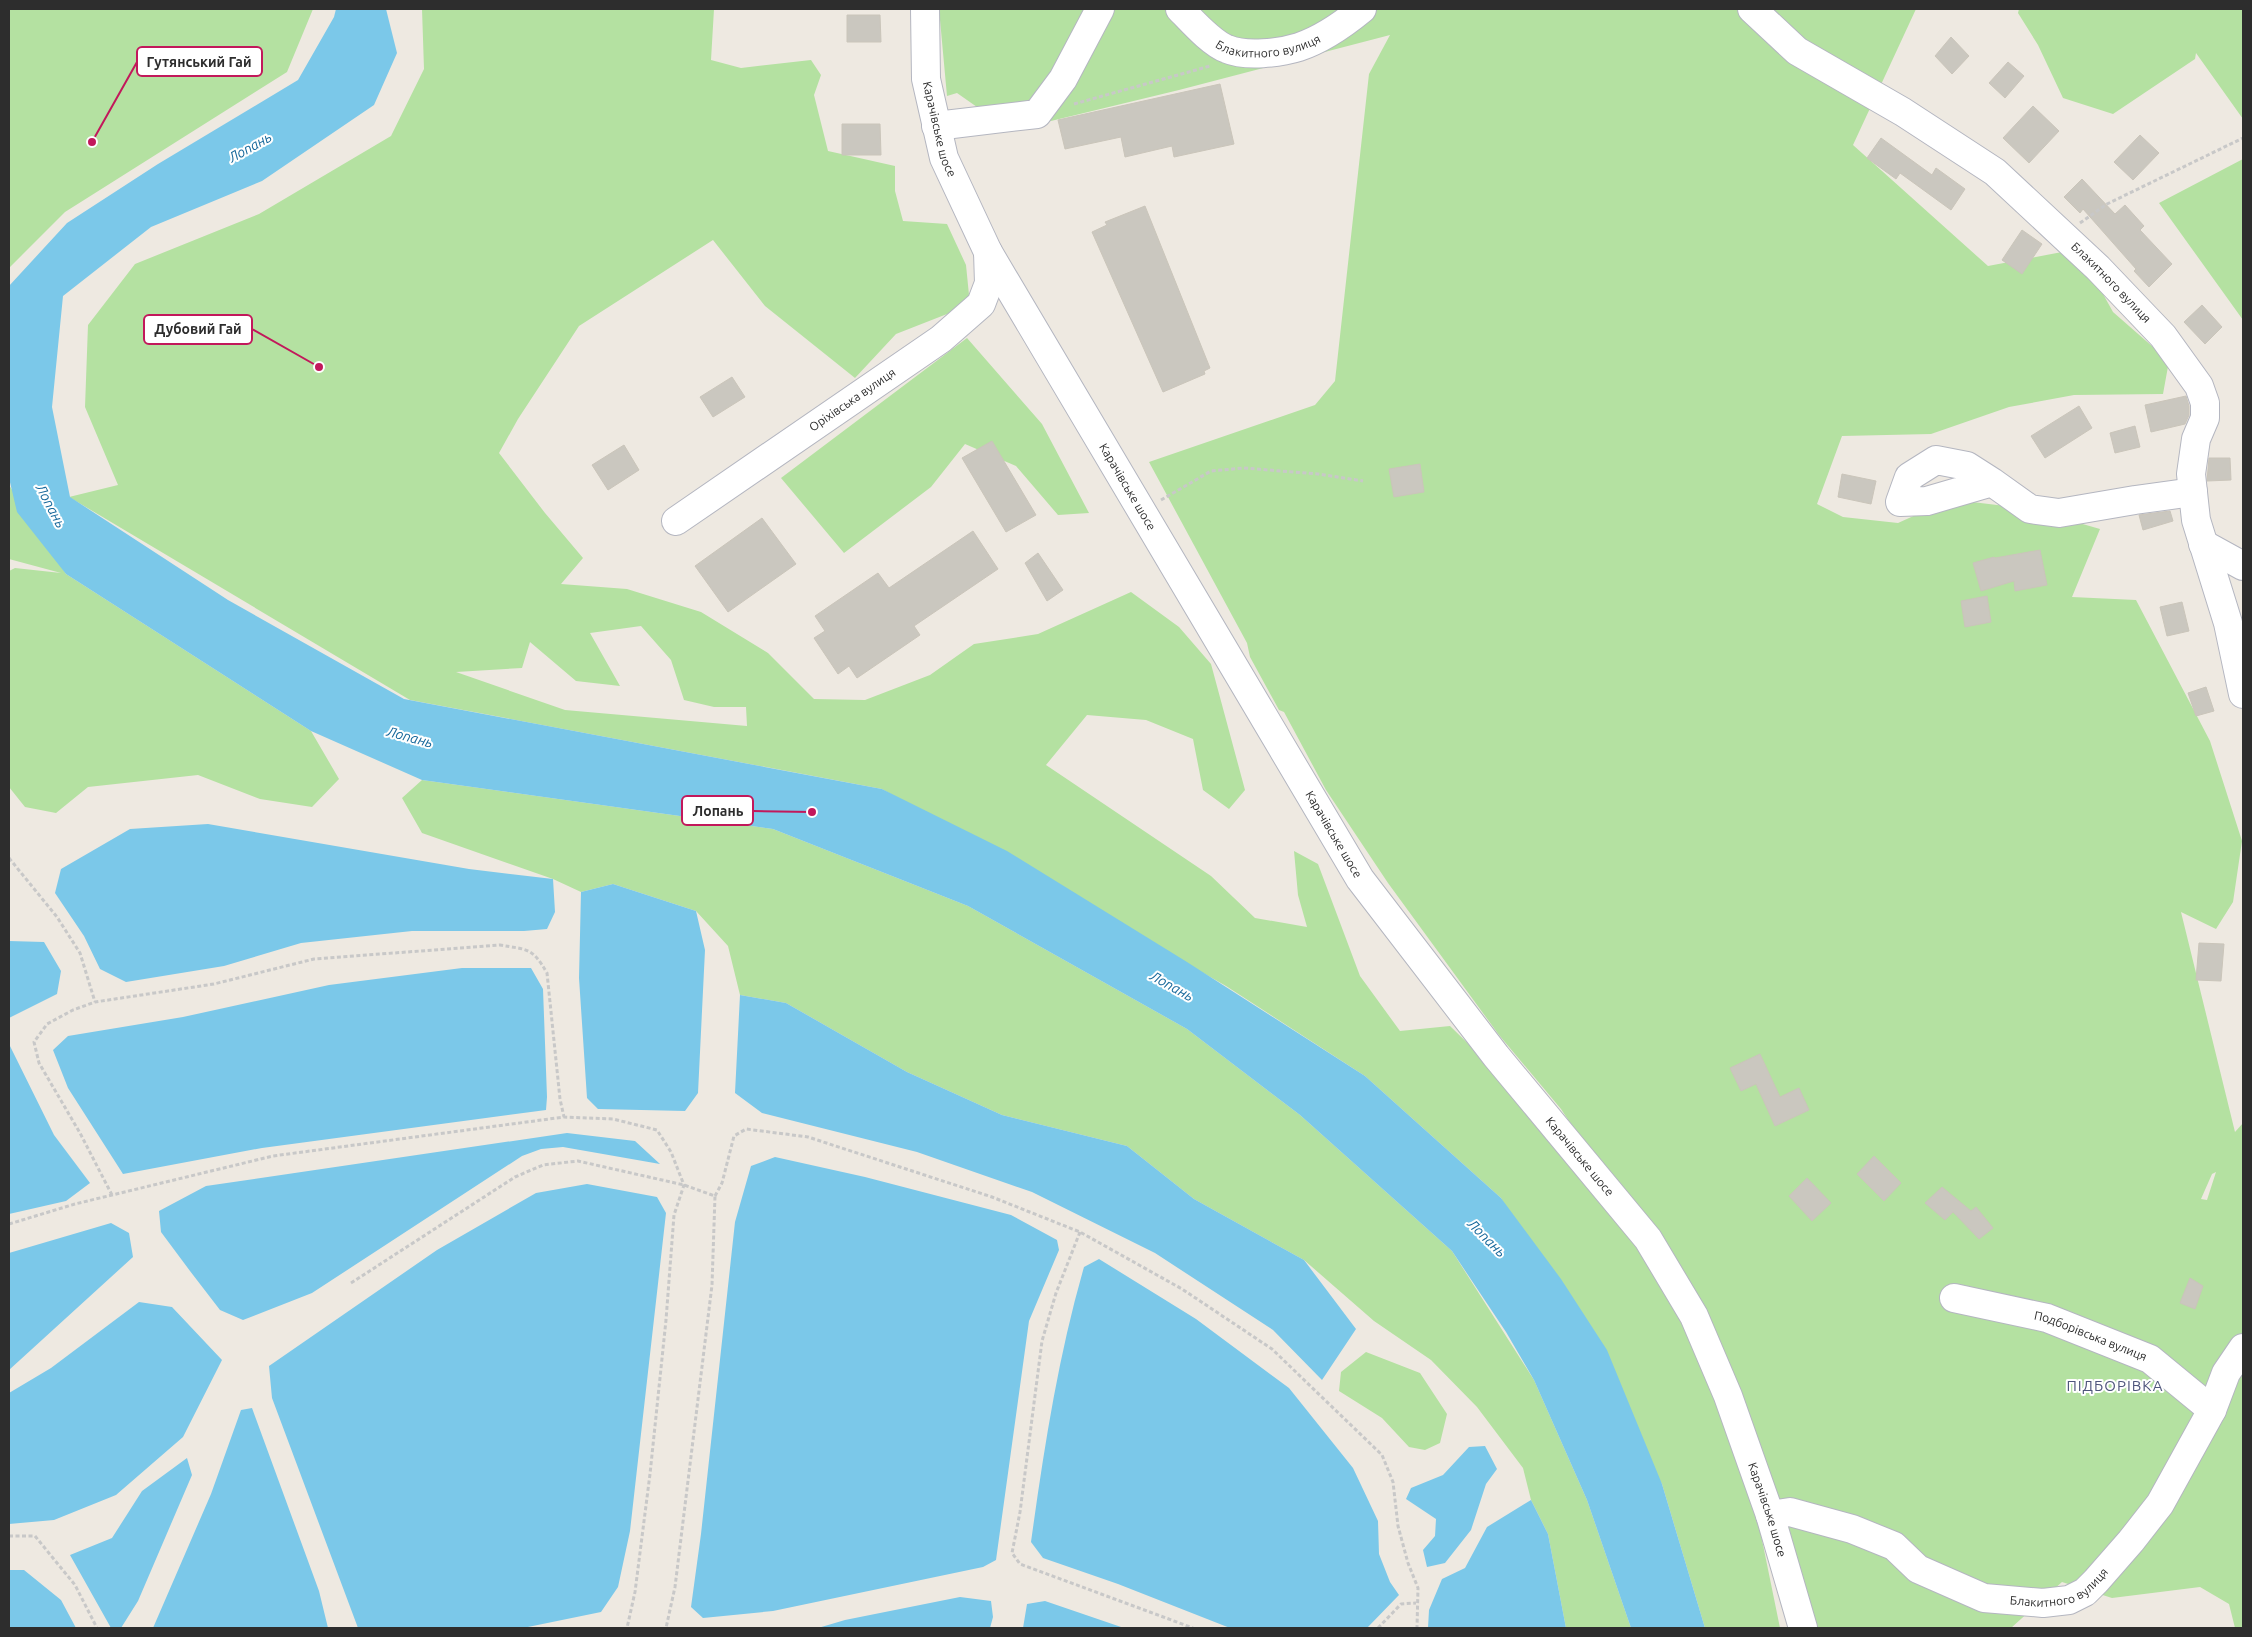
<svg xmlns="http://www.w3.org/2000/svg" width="2252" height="1637" viewBox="0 0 2252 1637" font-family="Ubuntu,sans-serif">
	<rect width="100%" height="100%" fill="#eee9e1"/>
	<path fill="#b4e1a1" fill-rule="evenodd" d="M 9,9 L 313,9 L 287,72 L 65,212 L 9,268 Z
		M 422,9 L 714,9 L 711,60 L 741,68 L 811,60 L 821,75 L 814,95 L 828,151 L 895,166 L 895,191 L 903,221 L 947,224 L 966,265 L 970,305 L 896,334 L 855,378 L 765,306 L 713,240 L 579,326 L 518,419 L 499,453 L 545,513 L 583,558 L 561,584 L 627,589 L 701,612 L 768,653 L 814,699 L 865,700 L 930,675 L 974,644 L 1038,634 L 1131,592 L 1179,627 L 1211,664 L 1245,790 L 1229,809 L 1203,790 L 1193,739 L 1146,720 L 1087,715 L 1046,765 L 1211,876 L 1255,918 L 1307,927 L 1298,895 L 1294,851 L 1318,864 L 1360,976 L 1400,1031 L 1450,1026 L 1560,1133 L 1655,1251 L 1561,1109 L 1499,1035 L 1388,883 L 1326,790 L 1284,712 L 1279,710 L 1250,657 L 1247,643 L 1149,462 L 1315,405 L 1335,381 L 1369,74 L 1390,35 L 1179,90 L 1022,128 L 977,107 L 957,93 L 947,96 L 939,9 L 1916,9 L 1853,145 L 1988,266 L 2078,249 L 2113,312 L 2169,361 L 2163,394 L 2074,395 L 2009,407 L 1931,434 L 1842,436 L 1817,504 L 1843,517 L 1898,523 L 1929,509 L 1964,501 L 2030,509 L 2100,529 L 2072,597 L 2136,600 L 2210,741 L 2242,841 L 2233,902 L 2216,929 L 2181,912 L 2235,1132 L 2243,1123 L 2243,1628 L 2235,1628 L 2229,1604 L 2200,1587 L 2112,1598 L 2062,1582 L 2011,1628 L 1813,1628 L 1727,1419 L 1761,1535 L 1780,1628 L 1705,1628 L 1662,1484 L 1501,1198 L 1365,1076 L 1226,986 L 882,789 L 410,700 L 69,497 L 118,485 L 85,407 L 88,325 L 135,264 L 259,214 L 391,136 L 424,69 ZM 641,626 L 671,660 L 684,700 L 714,707 L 746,707 L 747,726 L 565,710 L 456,672 L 522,668 L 530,642 L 576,681 L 620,686 L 590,633 ZM 2216,1172 L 2207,1200 L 2201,1199 L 2212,1174 Z
		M 2019,9 L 2243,9 L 2243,119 L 2196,53 L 2195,59 L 2113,114 L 2063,98 L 2038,45 L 2018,13 Z
		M 2243,159 L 2243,320 L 2159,203 Z
		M 967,338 L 1042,424 L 1089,513 L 1058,515 L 1016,466 L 965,444 L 931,487 L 844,553 L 781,478 Z
		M 9,485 L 66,574 L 311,731 L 339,779 L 312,807 L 260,799 L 198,775 L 88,787 L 56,813 L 25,807 L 9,787 L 9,571 L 15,568 L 61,573 L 9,559 Z
		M 422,780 L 773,829 L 968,906 L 1187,1029 L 1300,1115 L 1452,1251 L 1534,1380 L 1587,1500 L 1631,1628 L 1566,1628 L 1548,1534 L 1531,1500 L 1523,1468 L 1477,1407 L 1431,1360 L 1374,1321 L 1304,1260 L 1194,1199 L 1127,1146 L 1002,1115 L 907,1072 L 786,1003 L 740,995 L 728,946 L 696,911 L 613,884 L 581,892 L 553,879 L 422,833 L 402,798 Z
		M 1366,1352 L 1420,1373 L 1447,1414 L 1440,1443 L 1425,1450 L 1409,1447 L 1382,1418 L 1339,1391 L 1341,1372 Z"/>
	<path fill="#7bc8e9" d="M 336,9 L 386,9 L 397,53 L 374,105 L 262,181 L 151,227 L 63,296 L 52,407 L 70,497 L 228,600 L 404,699 L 882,789 L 1007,851 L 1187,962 L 1365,1076 L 1501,1198 L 1561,1279 L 1607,1350 L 1662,1484 L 1705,1628 L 1631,1628 L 1587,1500 L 1534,1380 L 1506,1332 L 1452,1251 L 1300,1115 L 1187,1029 L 968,906 L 773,829 L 422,780 L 311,731 L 66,574 L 17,512 L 9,478 L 9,286 L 67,223 L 158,164 L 298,80 L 334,17 Z
		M 208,824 L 469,869 L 553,879 L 555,912 L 547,929 L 524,931 L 412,931 L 301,943 L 224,966 L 126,982 L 100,969 L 84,936 L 55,893 L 61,869 L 130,829 Z
		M 613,884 L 696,911 L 705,950 L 698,1093 L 685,1111 L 598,1109 L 587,1098 L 579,978 L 581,892 Z
		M 9,941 L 44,942 L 61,971 L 57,994 L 9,1018 Z
		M 462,968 L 531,968 L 543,989 L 547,1097 L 546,1110 L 262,1148 L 123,1174 L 68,1088 L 53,1050 L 68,1036 L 183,1017 L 329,985 Z
		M 740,995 L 786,1003 L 907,1072 L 1002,1115 L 1127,1146 L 1194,1199 L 1304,1260 L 1356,1329 L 1322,1380 L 1273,1330 L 1155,1253 L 1032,1192 L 917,1152 L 762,1113 L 735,1093 Z
		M 9,1044 L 54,1135 L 90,1183 L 66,1201 L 9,1214 Z
		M 567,1133 L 635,1141 L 660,1164 L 563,1147 L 541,1149 L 522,1156 L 312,1293 L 243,1320 L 220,1310 L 190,1271 L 161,1232 L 159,1211 L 206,1186 Z
		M 775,1157 L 865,1177 L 1011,1215 L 1057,1240 L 1059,1250 L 1029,1321 L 996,1560 L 983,1567 L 773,1611 L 703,1618 L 691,1607 L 701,1534 L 735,1222 L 751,1166 Z
		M 587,1184 L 657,1197 L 666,1213 L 630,1531 L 618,1587 L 601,1612 L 523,1628 L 358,1628 L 272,1398 L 269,1366 L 437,1250 L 536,1193 Z
		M 111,1223 L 129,1233 L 133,1257 L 9,1370 L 9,1253 Z
		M 1099,1259 L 1196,1319 L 1289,1388 L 1353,1468 L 1378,1521 L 1379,1554 L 1390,1582 L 1399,1595 L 1367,1628 L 1230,1628 L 1118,1584 L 1043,1558 L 1031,1542 C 1044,1449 1058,1357 1084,1267 Z
		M 139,1302 L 172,1307 L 222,1360 L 183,1437 L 116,1495 L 54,1520 L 9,1524 L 9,1393 L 51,1368 Z
		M 252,1408 L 319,1591 L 328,1628 L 153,1628 L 211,1494 L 241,1410 Z
		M 1485,1446 L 1497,1469 L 1486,1484 L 1471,1530 L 1445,1563 L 1427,1567 L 1423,1550 L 1435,1536 L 1436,1519 L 1406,1499 L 1411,1488 L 1443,1475 L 1469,1447 Z
		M 187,1458 L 192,1475 L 138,1601 L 121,1628 L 111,1628 L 70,1555 L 112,1538 L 142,1491 Z
		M 1531,1500 L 1548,1534 L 1566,1628 L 1428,1628 L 1429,1610 L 1442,1579 L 1465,1568 L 1487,1527 Z
		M 9,1570 L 24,1570 L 61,1600 L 76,1628 L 9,1628 Z
		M 960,1597 L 991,1601 L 993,1617 L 990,1628 L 818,1628 L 845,1620 Z
		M 1045,1601 L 1124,1628 L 1023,1628 L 1027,1604 Z"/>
	<path fill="#cac7bf" stroke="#cac5ba" d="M 847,15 L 880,15 L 881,42 L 847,42 Z
		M 1951,37 L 1969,56 L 1952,74 L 1935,56 Z
		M 2008,62 L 2024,76 L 2005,98 L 1989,83 Z
		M 1220,84 L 1234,144 L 1174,157 L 1172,146 L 1125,157 L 1121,137 L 1065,149 L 1058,120 Z
		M 2033,106 L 2059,131 L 2029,163 L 2003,138 Z
		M 842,124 L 880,124 L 881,155 L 842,155 Z
		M 2140,135 L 2159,153 L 2133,180 L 2114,162 Z
		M 1881,138 L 1932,175 L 1936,168 L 1965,189 L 1951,210 L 1900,173 L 1896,179 L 1867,158 Z
		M 2082,179 L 2115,214 L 2125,205 L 2144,226 L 2140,230 L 2172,264 L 2149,287 L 2134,271 L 2136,269 L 2083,209 L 2080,213 L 2064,197 Z
		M 1145,206 L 1210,368 L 1204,371 L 1205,374 L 1163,392 L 1092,232 L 1107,225 L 1105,222 Z
		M 2022,230 L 2042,244 L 2022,274 L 2002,260 Z
		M 2202,305 L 2222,327 L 2205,344 L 2184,322 Z
		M 732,377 L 745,397 L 713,417 L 700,397 Z
		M 2186,396 L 2189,406 L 2189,415 L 2185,424 L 2151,432 L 2145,405 Z
		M 2079,406 L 2092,428 L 2045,458 L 2031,436 Z
		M 2135,426 L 2140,447 L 2115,453 L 2110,433 Z
		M 992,441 L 1036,515 L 1006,532 L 962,458 Z
		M 624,445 L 639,470 L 608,490 L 592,465 Z
		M 2209,458 L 2230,458 L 2231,480 L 2207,481 Z
		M 1420,464 L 1424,492 L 1394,497 L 1389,469 Z
		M 1842,474 L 1876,481 L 1871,504 L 1838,497 Z
		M 2170,511 L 2173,521 L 2143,530 L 2139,515 Z
		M 762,518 L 796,564 L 728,612 L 695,566 Z
		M 973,531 L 998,569 L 914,626 L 920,635 L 857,678 L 849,666 L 838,674 L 814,638 L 825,631 L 815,616 L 878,573 L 889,588 Z
		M 2040,550 L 2047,585 L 2015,591 L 2014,581 L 1981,591 L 1973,563 L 1994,557 L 1995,558 Z
		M 1038,553 L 1063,590 L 1047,601 L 1025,563 Z
		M 1987,596 L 1991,622 L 1965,627 L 1961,601 Z
		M 2182,602 L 2189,631 L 2167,636 L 2160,607 Z
		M 2206,687 L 2214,711 L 2196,716 L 2188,693 Z
		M 2199,943 L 2224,944 L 2221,981 L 2196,980 Z
		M 1760,1054 L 1780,1097 L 1799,1088 L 1809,1110 L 1775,1126 L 1756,1084 L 1741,1091 L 1730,1068 Z
		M 1874,1156 L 1901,1183 L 1884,1201 L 1857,1174 Z
		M 1807,1178 L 1831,1203 L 1812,1221 L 1789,1196 Z
		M 1942,1187 L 1971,1211 L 1976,1207 L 1993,1228 L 1979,1239 L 1953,1212 L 1945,1220 L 1925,1203 Z
		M 2190,1278 L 2203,1286 L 2195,1309 L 2180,1303 Z"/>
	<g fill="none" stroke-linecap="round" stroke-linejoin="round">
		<defs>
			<g id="minor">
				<path id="s1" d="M 925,9 L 926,79 L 944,158 L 988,252 L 1360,879 L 1496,1056 L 1648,1239 L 1694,1316 L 1728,1396 L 1770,1515 L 1803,1628"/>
				<path id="s2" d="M 1180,9 C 1192,21 1211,43 1227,49 C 1246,57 1280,53 1299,47 C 1320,40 1345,23 1362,9"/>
				<path id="s3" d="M 1752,9 L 1797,51 L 1903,112 L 1995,172 L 2098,268 L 2163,336 L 2199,386 L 2205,403 L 2205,418 L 2196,439 L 2191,474 L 2196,520 L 2228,623 L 2243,694"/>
				<path d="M 936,126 L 1037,114 L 1063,79 L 1100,9"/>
				<path d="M 1992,482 L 1967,466 L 1936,460 L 1909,477 L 1900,502 L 1927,501 L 1992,482 L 2030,509 L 2059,513 L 2135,500 L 2193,492"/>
				<path id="s4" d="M 676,521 L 941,339 L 981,304 L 989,283 L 988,252"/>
				<path d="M 2203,544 L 2243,566"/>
				<path id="s5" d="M 1954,1298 L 2047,1318 L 2150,1359 L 2212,1410"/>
				<path id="s6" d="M 1770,1515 L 1790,1512 L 1852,1529 L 1894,1546 L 1918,1569 L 1984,1598 L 2043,1603 L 2069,1600 L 2085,1592 L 2096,1581 L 2131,1541 L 2160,1504 L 2212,1410 L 2226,1373 L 2243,1348"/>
			</g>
		</defs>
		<use href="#minor" stroke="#b4b6c0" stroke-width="30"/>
		<path stroke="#c8c8c8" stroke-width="3" stroke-dasharray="4 2.5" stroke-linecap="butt" d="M 1074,104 L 1210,66
			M 2080,223 L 2107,204 L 2243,138
			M 1161,500 L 1211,471 L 1244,468 L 1318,474 L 1363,481
			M 9,858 L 57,917 L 80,953 L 95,1002
			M 112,1195 L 80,1133 L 39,1063 L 34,1042 L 47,1024 L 73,1010 L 95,1002 L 214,984 L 314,959 L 500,945 C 528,950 532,947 547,973 L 560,1099 L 564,1117
			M 715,1196 L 722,1183 L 734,1136 L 746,1129 L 808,1137 L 992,1197 L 1080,1232 L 1182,1289 L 1272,1349 L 1382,1455 L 1393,1482 L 1398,1526 L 1408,1563 L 1418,1588 L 1417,1628
			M 9,1224 L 75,1204 L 273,1156 L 564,1117 L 613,1119 L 657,1130 L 671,1152 L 684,1185 L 674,1215 L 666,1320 L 650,1474 L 635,1592 L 627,1628
			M 1080,1232 L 1056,1293 L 1042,1341 L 1020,1512 L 1012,1553 L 1020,1564 L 1193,1628
			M 351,1283 L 515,1177 L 543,1165 L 578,1161 L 684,1185 L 715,1196 L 712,1285 L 675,1587 L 666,1628
			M 9,1536 L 35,1536 L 75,1585 L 97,1628
			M 1378,1628 L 1401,1604 L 1416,1603"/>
		<use href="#minor" stroke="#fff" stroke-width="28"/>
	</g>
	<g text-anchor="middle" stroke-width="4" stroke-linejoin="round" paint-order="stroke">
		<g font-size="12" fill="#2d2d2d" stroke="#fff">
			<text dy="4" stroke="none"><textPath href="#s2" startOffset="104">Блакитного вулиця</textPath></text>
			<text dy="4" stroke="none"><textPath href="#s1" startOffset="122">Карачівське шосе</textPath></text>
			<text dy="4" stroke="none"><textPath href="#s3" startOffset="454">Блакитного вулиця</textPath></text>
			<text dy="4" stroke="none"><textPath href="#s4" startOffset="214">Оріхівська вулиця</textPath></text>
			<text dy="4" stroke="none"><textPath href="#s1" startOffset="528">Карачівське шосе</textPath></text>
			<text dy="4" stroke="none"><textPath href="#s1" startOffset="932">Карачівське шосе</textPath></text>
			<text dy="4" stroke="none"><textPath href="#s1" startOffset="1338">Карачівське шосе</textPath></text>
			<text dy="4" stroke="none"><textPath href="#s5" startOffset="142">Подборівська вулиця</textPath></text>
			<text dy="4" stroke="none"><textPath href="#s1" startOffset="1742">Карачівське шосе</textPath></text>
			<text dy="4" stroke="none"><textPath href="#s6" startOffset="315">Блакитного вулиця</textPath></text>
		</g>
		<g font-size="14" font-style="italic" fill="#15679a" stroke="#fff">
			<text transform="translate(250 147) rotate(-29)" y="5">Лопань</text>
			<text transform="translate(51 506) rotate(62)" y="5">Лопань</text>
			<text transform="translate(410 737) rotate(15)" y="5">Лопань</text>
			<text transform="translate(1172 986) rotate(29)" y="5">Лопань</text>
			<text transform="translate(1487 1238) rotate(45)" y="5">Лопань</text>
		</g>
		<g font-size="15" letter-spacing="1" fill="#4f567c" stroke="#fff">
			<text x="2115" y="1391">ПІДБОРІВКА</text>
		</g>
	</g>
	<path fill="none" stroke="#c2185b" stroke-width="2" d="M92 142L137 62M319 367L252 329M812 812L753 811"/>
	<g fill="#c2185b" stroke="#fff" stroke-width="2">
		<circle cx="92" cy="142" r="5"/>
		<circle cx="319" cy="367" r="5"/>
		<circle cx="812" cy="812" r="5"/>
	</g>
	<g fill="#fff" stroke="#c2185b" stroke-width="2">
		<rect x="137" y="47" width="125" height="29" rx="5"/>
		<rect x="144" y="315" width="108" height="29" rx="5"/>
		<rect x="682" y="796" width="71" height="29" rx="5"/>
	</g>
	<g font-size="14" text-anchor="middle" font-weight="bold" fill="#2d2d2d">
		<text x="199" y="67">Гутянський Гай</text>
		<text x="198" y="334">Дубовий Гай</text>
		<text x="718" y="816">Лопань</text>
	</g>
	<rect width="2252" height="1637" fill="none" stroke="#2d2d2d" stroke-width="20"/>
</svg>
